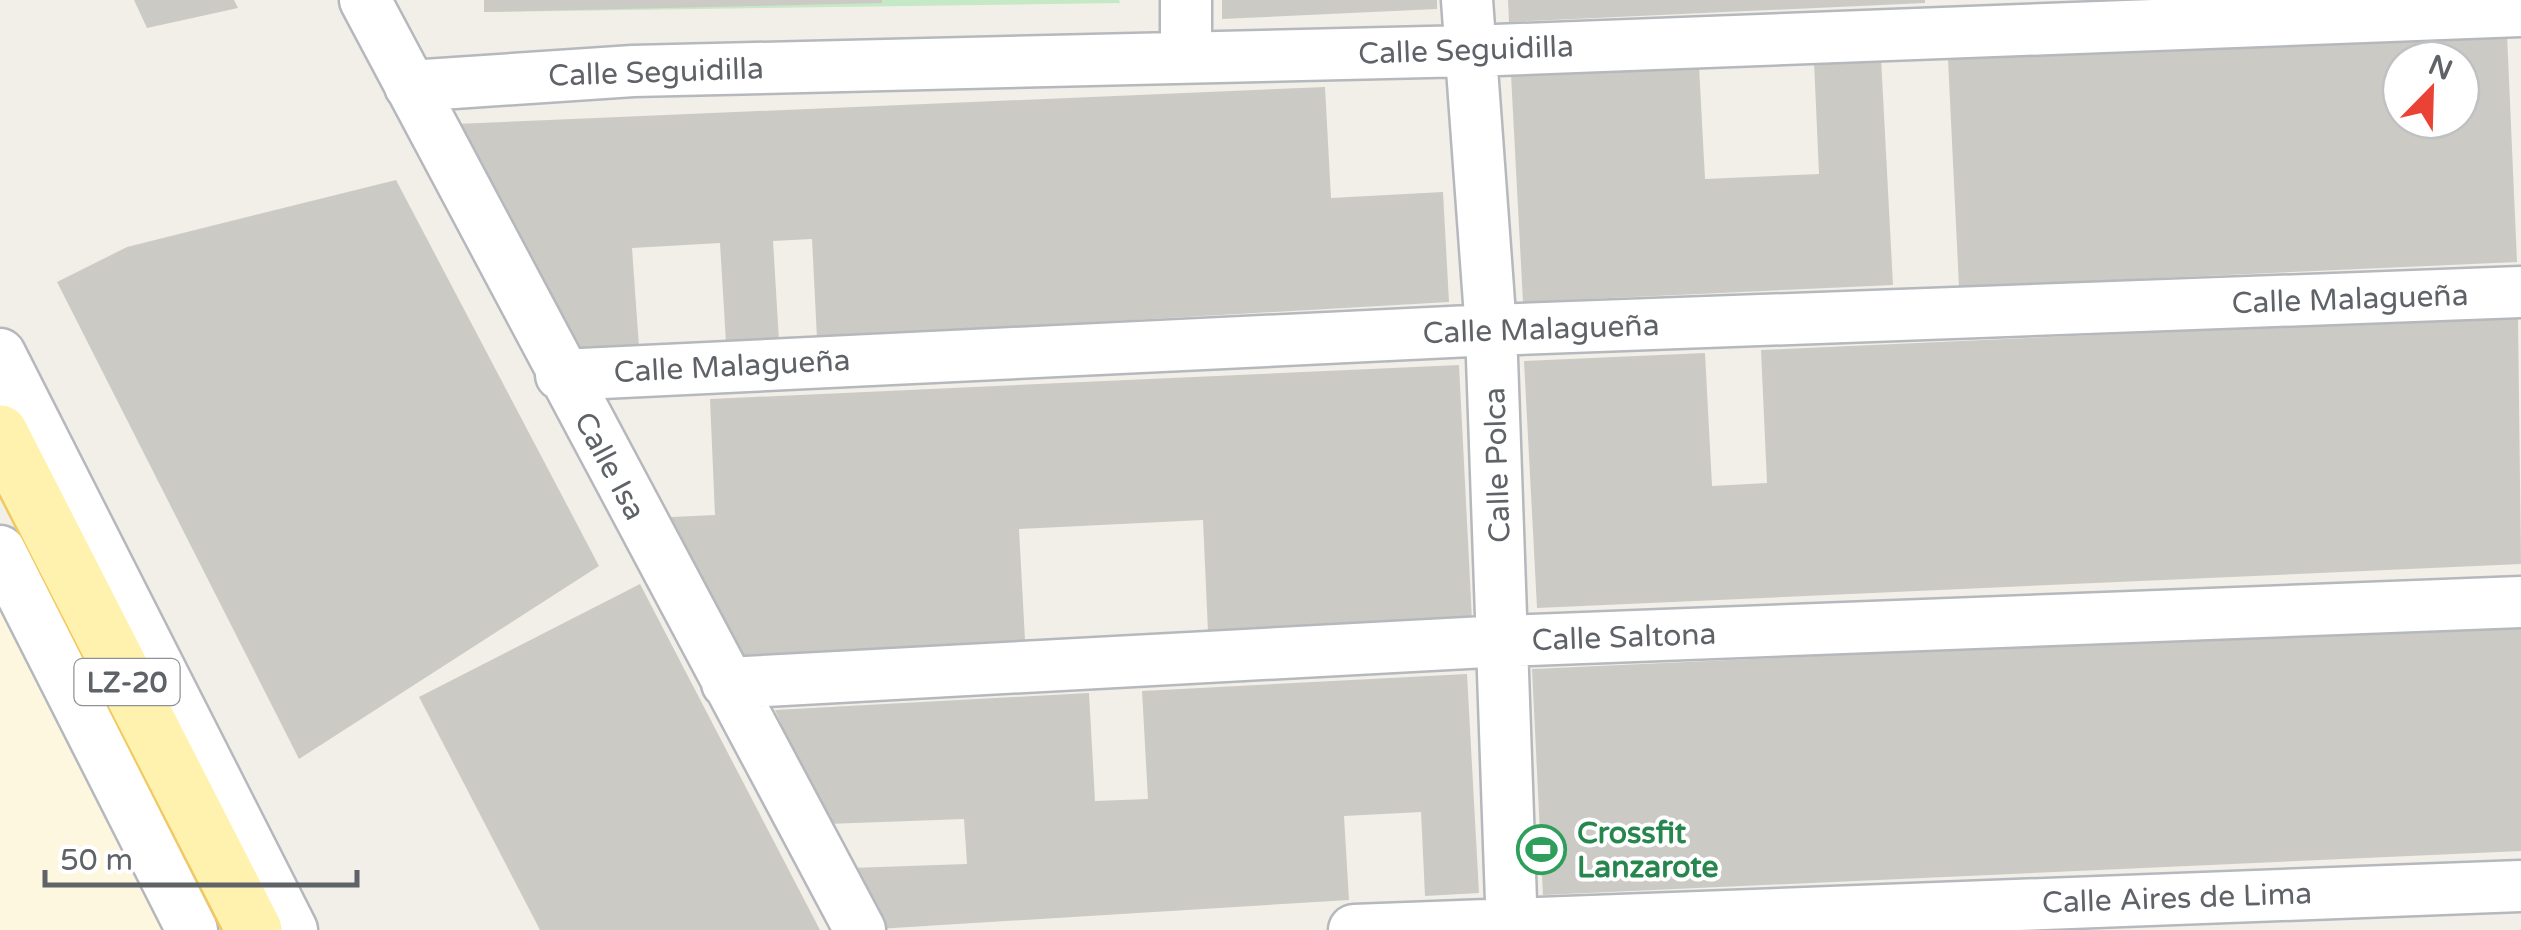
<svg xmlns="http://www.w3.org/2000/svg" width="2521" height="930" viewBox="0 0 2521 930" font-family="'Varela Round',sans-serif">
	<rect width="100%" height="100%" fill="#f1efe8"/>
	<path fill="#fef7e0" d="M 0,594 L 169,930 L 0,930 Z"/>
	<path fill="#c5e8c5" d="M 485,0 L 1119,0 L 1120,3 L 486,12 Z"/>
	<path fill="#cccac5" fill-rule="evenodd" d="M 134,0 L 234,0 L 238,8 L 147,28 Z
		M 484,0 L 882,0 L 882,3 L 484,12 Z
		M 1222,0 L 1437,0 L 1437,9 L 1222,19 Z
		M 1508,0 L 1925,0 L 1925,3 L 1509,22 Z
		M 2507,34 L 2517,262 L 1959,287 L 1948,59 ZM 2401,60 L 2461,60 L 2461,120 L 2401,120 Z
		M 1881,58 L 1893,285 L 1523,302 L 1511,75 L 1699,66 L 1705,179 L 1819,174 L 1814,61 Z
		M 1325,87 L 1331,198 L 1443,192 L 1449,302 L 817,338 L 812,239 L 773,241 L 779,340 L 726,343 L 720,243 L 632,248 L 639,347 L 574,351 L 455,124 Z
		M 396,180 L 599,566 L 299,759 L 57,282 L 127,247 Z
		M 2518,316 L 2521,564 L 1537,608 L 1524,361 L 1705,353 L 1712,486 L 1767,483 L 1761,350 Z
		M 1459,365 L 1472,620 L 1208,632 L 1203,520 L 1019,529 L 1025,640 L 735,656 L 650,518 L 715,515 L 710,399 Z
		M 640,584 L 820,930 L 540,930 L 419,697 Z
		M 2521,624 L 2521,851 L 1543,895 L 1532,669 Z
		M 1467,674 L 1479,893 L 1425,896 L 1421,812 L 1344,816 L 1349,900 L 877,929 L 851,868 L 967,864 L 964,819 L 827,824 L 775,710 L 1089,693 L 1095,801 L 1148,799 L 1142,691 Z"/>
	<g fill="none" stroke-linecap="round" stroke-linejoin="round">
		<defs>
			<path id="minor" d="M 365,0 L 860,930
				M 1186,0 L 1186,56
				M 1467,0 L 1491,330 L 1512,930
				M 410,86 L 633,71 L 1470,51 L 2521,11
				M 0,354 L 292,930
				M 561,375 L 1491,330 L 2521,292
				M 0,551 L 192,930
				M 727,683 L 1504,641 L 2521,602
				M 1354,930 L 2521,886"/>
			<path id="major" d="M 0,433 L 254,930"/>
		</defs>
		<use href="#minor" stroke="#b5b8bc" stroke-width="55"/>
		<use href="#major" stroke="#f2c960" stroke-width="60"/>
		<use href="#minor" stroke="#fff" stroke-width="50"/>
		<use href="#major" stroke="#fff2af" stroke-width="55"/>
	</g>
	<defs>
		<symbol id="stadium-ring" viewBox="-11 -11 22 22"><circle r="9.5" fill="#fff" stroke="#2e9e5b" stroke-width="1.5"/><path d="M0-5a6.5 5 0 1 0 0 10a6.5 5 0 1 0 0-10ZM-3.5-1.8h7v3.6h-7Z" fill="#2e9e5b"/></symbol>
	</defs>
	<g fill-rule="evenodd">
		<use href="#stadium-ring" x="1514" y="822" width="55" height="55"/>
	</g>
	<g text-anchor="middle" stroke-width="8" stroke-linejoin="round" paint-order="stroke">
		<rect fill="#fff" stroke="#8f9295" stroke-width="2.5" x="74.5" y="659" width="105" height="46" rx="8"/>
		<g font-size="28" font-weight="bold" fill="#5f6368">
			<text x="127" y="692">LZ-20</text>
		</g>
		<g font-size="30" fill="#5f6368" stroke="#fff">
			<text transform="translate(1466 50) rotate(-2)" y="10">Calle Seguidilla</text>
			<text transform="translate(656 72) rotate(-2)" y="10">Calle Seguidilla</text>
			<text transform="translate(2350 299) rotate(-2)" y="10">Calle Malagueña</text>
			<text transform="translate(1541 329) rotate(-2)" y="10">Calle Malagueña</text>
			<text transform="translate(732 366) rotate(-3)" y="10">Calle Malagueña</text>
			<text transform="translate(1497 465) rotate(-92)" y="10">Calle Polca</text>
			<text transform="translate(610 466) rotate(62)" y="10">Calle Isa</text>
			<text transform="translate(1624 637) rotate(-2)" y="10">Calle Saltona</text>
			<text transform="translate(2177 898) rotate(-2)" y="10">Calle Aires de Lima</text>
		</g>
		<g font-size="30" font-weight="bold" fill="#27864d" stroke="#fff" text-anchor="start">
			<text x="1577" y="843">Crossfit<tspan x="1577" dy="34">Lanzarote</tspan></text>
		</g>
	</g>
	<g transform="translate(2431 90) rotate(23)"><circle r="48" fill="#ffffff" stroke="#bfc1c3" stroke-width="2.5"/>
	<path d="M0-8L18 38L0 25L-18 38Z" fill="#ea4335"/>
	<text y="-15" font-size="28" font-weight="bold" text-anchor="middle" fill="#5f6368">N</text>
	</g>
	<path d="M45 870v15h312v-15" fill="none" stroke="#5f6368" stroke-width="5"/>
	<text x="60" y="870" font-size="30" fill="#5f6368" stroke="#ffffff" stroke-width="8" paint-order="stroke">50 m</text>
</svg>
